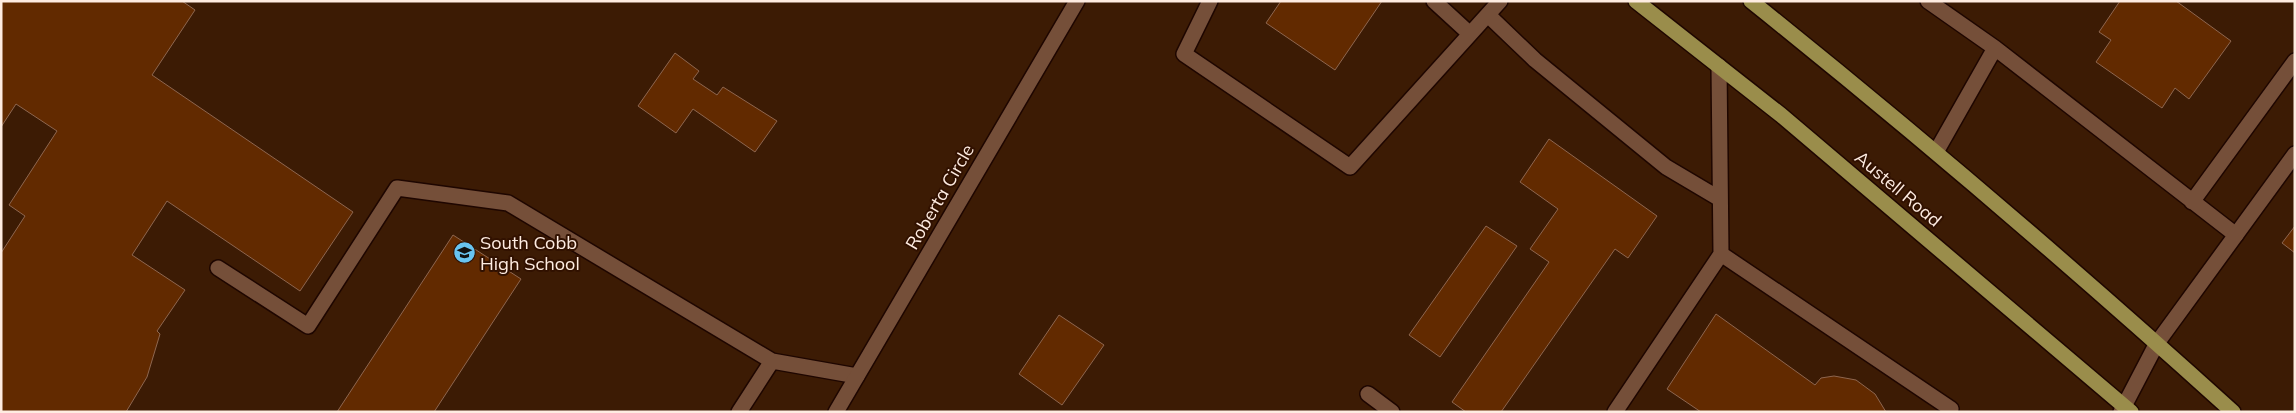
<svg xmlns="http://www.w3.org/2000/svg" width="2296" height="413" viewBox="0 0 2296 413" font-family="Mulish,sans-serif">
	<rect width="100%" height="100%" fill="#3c1b04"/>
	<path fill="#622a00" stroke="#8e664f" d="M 1,1 L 182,1 L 195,10 L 152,75 L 353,212 L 300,291 L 167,201 L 132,255 L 185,290 L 157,331 L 160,334 L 147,377 L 126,412 L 1,412 L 1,253 L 25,216 L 9,205 L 57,131 L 16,104 L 1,127 Z
		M 1281,1 L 1382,1 L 1335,70 L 1266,23 Z
		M 2120,1 L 2176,1 L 2231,41 L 2189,99 L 2175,88 L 2162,108 L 2096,62 L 2111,40 L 2099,32 Z
		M 675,53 L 699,71 L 693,79 L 717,95 L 723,87 L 777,121 L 755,152 L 693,109 L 676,133 L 638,106 Z
		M 1549,139 L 1657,216 L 1628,258 L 1615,249 L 1501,412 L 1466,412 L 1452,402 L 1549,262 L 1530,249 L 1558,209 L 1520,182 Z
		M 1486,226 L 1517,246 L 1440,357 L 1409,335 Z
		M 2295,226 L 2295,253 L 2282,243 Z
		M 453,235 L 521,279 L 434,412 L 337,412 Z
		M 1716,314 L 1815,385 L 1821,378 L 1834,376 L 1856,380 L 1875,394 L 1886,412 L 1701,412 L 1667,389 Z
		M 1059,315 L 1104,345 L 1062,405 L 1019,374 Z"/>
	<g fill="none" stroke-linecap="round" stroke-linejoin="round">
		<defs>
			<path id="lane" d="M 1210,1 L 1184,54 L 1350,167 L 1500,1
				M 1434,1 L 1470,34
				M 1928,1 L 1995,48
				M 1488,15 L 1535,60 L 1666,167 L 1720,199
				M 1719,66 L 1721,254
				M 1936,152 L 1995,48 L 2236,235
				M 2192,202 L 2295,61
				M 218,268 L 308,326 L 397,188 L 508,203 L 772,361
				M 1368,394 L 1392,412
				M 739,412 L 772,361 L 857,376
				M 1615,412 L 1721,254 L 1951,409 L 1949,412"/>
			<path id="street" d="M 836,412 L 1077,1
				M 2121,412 L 2157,343 L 2295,154"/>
			<path id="primary" d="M 1636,1 L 1781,115 L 2131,412
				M 1751,1 C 1916,133 2076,270 2233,412"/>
		</defs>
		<use href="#lane" stroke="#1e0600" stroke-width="18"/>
		<use href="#street" stroke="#1e0600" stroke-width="18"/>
		<use href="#primary" stroke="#1e0600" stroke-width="18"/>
		<use href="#lane" stroke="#754f39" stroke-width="15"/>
		<use href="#street" stroke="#754f39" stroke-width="15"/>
		<use href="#primary" stroke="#9a8d4b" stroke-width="15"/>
	</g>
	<defs>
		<symbol id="school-disc" viewBox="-11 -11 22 22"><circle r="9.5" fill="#68c4f0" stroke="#311100"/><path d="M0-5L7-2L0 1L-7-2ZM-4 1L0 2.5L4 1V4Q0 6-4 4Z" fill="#111"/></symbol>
	</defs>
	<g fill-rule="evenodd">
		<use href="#school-disc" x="452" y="240" width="25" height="25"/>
	</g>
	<g text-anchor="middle" stroke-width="4" stroke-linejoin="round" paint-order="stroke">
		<g font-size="18" fill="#feece1" stroke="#311100">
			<text transform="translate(1898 189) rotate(40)" y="6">Austell Road</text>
			<text transform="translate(940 197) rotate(-60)" y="6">Roberta Circle</text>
		</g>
		<g font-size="18" fill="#feece1" stroke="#311100" text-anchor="start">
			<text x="480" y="249">South Cobb<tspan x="480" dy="21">High School</tspan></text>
		</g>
	</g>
	<rect width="2296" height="413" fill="none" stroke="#feece1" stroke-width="5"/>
</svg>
